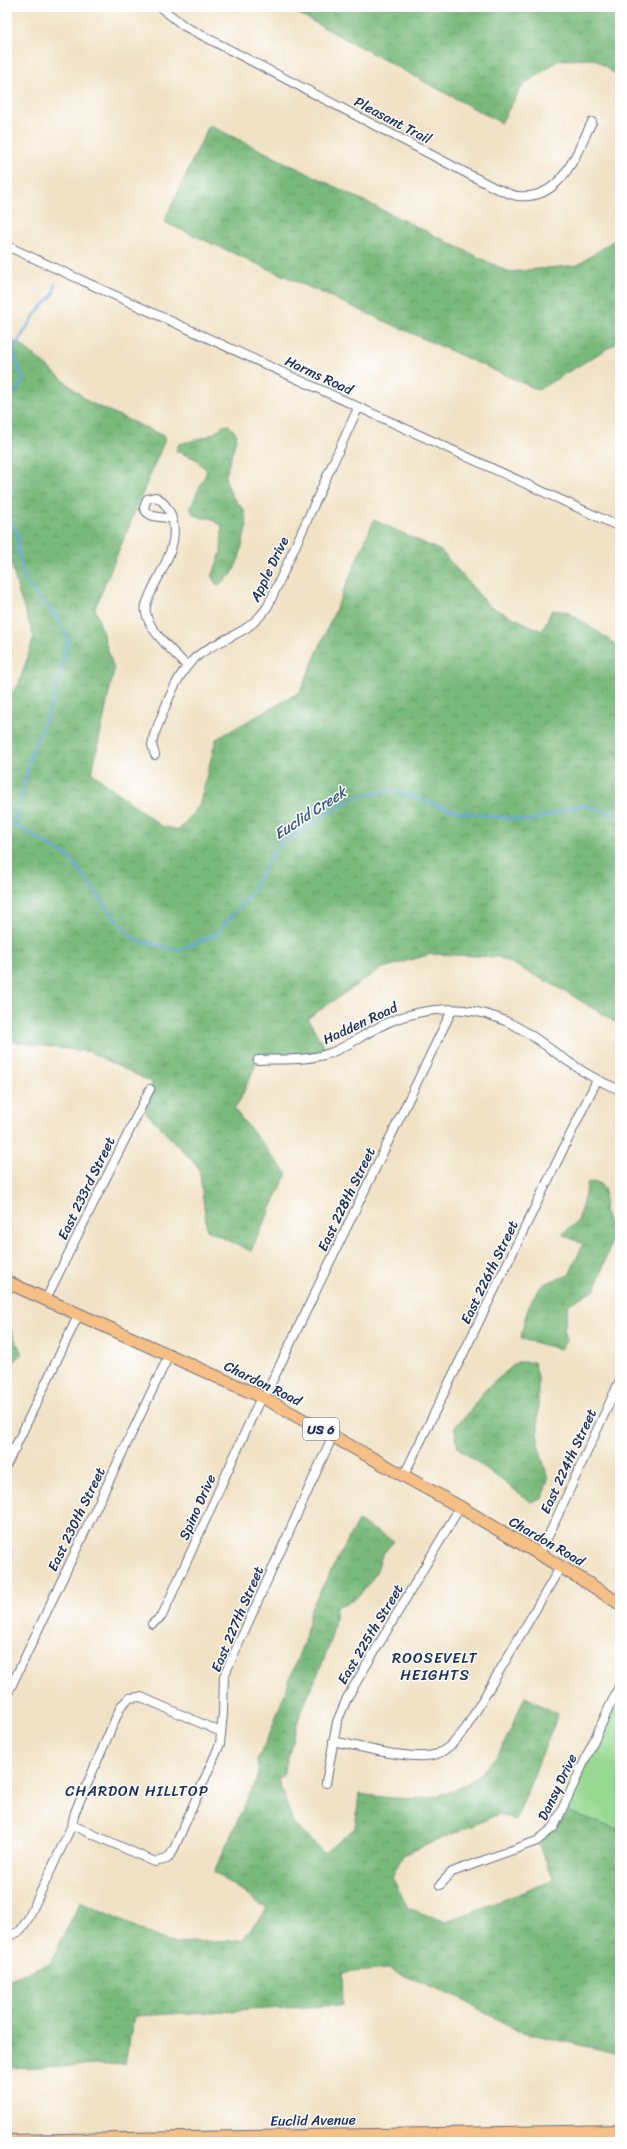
<svg xmlns="http://www.w3.org/2000/svg" width="627" height="2149" viewBox="0 0 627 2149" font-family="Sriracha,sans-serif">
	<defs>
		<pattern id="forest-crowns" width="20" height="18" patternUnits="userSpaceOnUse"><rect width="20" height="18" fill="#79b97b"/><path d="M2 6a3 3 0 1 1 6 0M12 15a3 3 0 1 1 6 0" fill="none" stroke="#629768"/></pattern>
	</defs>
	<rect width="100%" height="100%" fill="#fff"/>
	<filter id="ink" filterUnits="userSpaceOnUse"><feTurbulence type="fractalNoise" baseFrequency=".025" numOctaves="2"/><feDisplacementMap in="SourceGraphic" scale="8" xChannelSelector="R" yChannelSelector="G"/><feConvolveMatrix kernelMatrix="1 2 1 2 8 2 1 2 1" color-interpolation-filters="sRGB"/></filter>
	<filter id="wash" filterUnits="userSpaceOnUse"><feTurbulence type="fractalNoise" baseFrequency=".012" numOctaves="4" result="noise"/><feDisplacementMap in="SourceGraphic" scale="16" xChannelSelector="R" yChannelSelector="G"/><feGaussianBlur stdDeviation="0.9" result="paint"/><feColorMatrix in="noise" values="0 0 0 0 0 0 0 0 0 0 0 0 0 0 0 0 0 1.4 0 .05"/><feComposite in="paint" operator="in"/></filter>
	<g filter="url(#wash)">
		<rect width="100%" height="100%" fill="#f1e2c5"/>
		<path fill="#f7d0cf" d="M 7,1545 L 17,1550 L 7,1573 Z
			M 583,2132 L 581,2142 L 354,2142 L 357,2134 Z"/>
		<path fill="#97d991" stroke="#598478" d="M 620,1684 L 620,1828 L 615,1829 L 562,1809 Z"/>
		<path fill="url(#forest-crowns)" stroke="#4a746c" d="M 286,7 L 620,7 L 620,78 L 595,59 L 559,60 L 522,86 L 501,123 Z
			M 209,125 L 509,272 L 578,265 L 620,236 L 620,341 L 538,390 L 164,222 Z
			M 7,339 L 23,346 L 89,402 L 166,437 L 95,608 L 114,670 L 92,773 L 161,826 L 179,830 L 199,806 L 216,739 L 300,692 L 374,520 L 441,551 L 489,606 L 542,631 L 552,610 L 568,612 L 620,647 L 620,1025 L 565,991 L 499,957 L 431,954 L 380,969 L 308,1018 L 328,1054 L 258,1060 L 240,1100 L 234,1109 L 287,1174 L 251,1251 L 207,1230 L 199,1168 L 141,1107 L 153,1083 L 90,1052 L 7,1041 L 7,698 L 19,684 L 34,637 L 19,594 L 7,546 Z
			M 229,425 L 237,435 L 225,478 L 232,496 L 244,510 L 247,525 L 239,558 L 232,574 L 217,586 L 212,577 L 221,552 L 222,526 L 210,518 L 202,518 L 193,514 L 190,508 L 207,471 L 196,459 L 176,451 L 179,444 C 193,440 213,438 222,426 Z
			M 588,1182 L 599,1183 L 605,1190 L 604,1211 L 614,1235 L 595,1290 L 569,1304 L 564,1330 L 567,1340 L 560,1349 L 521,1339 C 523,1323 530,1292 546,1283 C 553,1280 562,1278 569,1275 L 583,1244 L 562,1234 L 578,1221 Z
			M 7,1321 L 22,1354 L 7,1369 Z
			M 517,1362 L 534,1362 L 538,1377 L 538,1444 L 548,1479 L 542,1499 L 531,1502 L 458,1448 L 454,1427 L 467,1415 L 484,1391 Z
			M 358,1521 L 394,1541 L 382,1555 L 376,1573 L 365,1589 L 354,1600 L 336,1607 C 334,1651 313,1678 299,1718 C 293,1736 289,1756 283,1775 L 278,1779 L 293,1823 L 324,1853 L 355,1828 L 359,1794 C 416,1802 458,1805 497,1755 C 507,1742 517,1713 525,1697 L 558,1714 L 516,1820 L 499,1814 L 403,1855 L 392,1877 L 408,1908 L 446,1922 L 554,1880 L 537,1841 L 546,1835 L 562,1809 L 615,1829 L 620,1828 L 620,2054 L 518,2031 L 462,1999 L 388,1969 L 342,1973 L 343,2005 L 134,2016 L 125,2064 L 7,2068 L 7,1980 L 50,1964 L 80,1902 L 171,1943 L 242,1940 L 267,1909 L 214,1872 L 259,1774 L 257,1760 L 270,1733 L 305,1638 L 311,1608 Z"/>
		<g fill="none" stroke-linecap="round" stroke-linejoin="round">
			<path stroke="#6ca8dd" stroke-width="2.5" d="M 7,408 C 10,398 18,390 23,381 L 13,350 C 21,337 29,324 37,312 C 45,301 55,299 55,284
				M 7,480 L 12,486 L 10,517 L 18,536 L 18,551 L 24,576 L 31,590 L 58,618 L 68,638 L 54,699 L 31,754 L 15,823
				M 7,824 L 14,824 L 70,858 L 115,918 L 135,940 L 179,950 L 217,934 L 248,897 L 276,847 L 355,797 L 391,790 L 459,812 L 530,821 L 582,805 L 620,815"/>
		</g>
	</g>
	<g filter="url(#ink)">
		<g fill="none" stroke-linecap="round" stroke-linejoin="round">
			<defs>
				<path id="street" d="M 160,7 L 184,26 L 495,188 C 502,190 510,195 518,196 C 562,201 576,153 592,122
					M 7,11 L 9,7
					M 7,246 L 620,527
					M 172,519 C 162,516 148,519 144,508 L 147,499 L 156,497 C 164,501 168,508 171,515 C 181,542 163,567 152,590 C 149,598 144,605 146,613 C 149,631 175,653 187,666
					M 155,755 L 152,745 L 154,735 C 165,709 175,675 196,657 C 222,636 247,637 268,606 L 358,408
					M 258,1060 C 280,1059 309,1061 330,1053 C 346,1047 360,1037 375,1029 C 412,1008 458,1003 498,1018 C 526,1028 547,1048 572,1064 C 587,1075 603,1083 620,1090
					M 46,1299 L 150,1089
					M 264,1398 L 452,1010
					M 7,1447 L 15,1449
					M 7,1464 L 79,1314
					M 404,1475 L 597,1080
					M 540,1554 L 620,1380
					M 152,1624 L 162,1616 L 261,1397
					M 7,1695 L 169,1355
					M 333,1741 C 358,1746 414,1762 437,1754 C 449,1749 458,1738 466,1728 L 561,1566
					M 326,1783 L 337,1722 L 347,1698 L 460,1507
					M 72,1825 L 155,1862 L 167,1859 L 173,1851 L 220,1744 L 223,1713 L 224,1676 L 333,1435
					M 440,1885 L 452,1872 L 537,1841 L 554,1827 L 620,1684
					M 7,1937 L 20,1931 L 28,1919 L 72,1825 L 75,1812 L 121,1706 L 129,1698 L 141,1697 L 221,1732"/>
				<path id="primary" d="M 7,1282 L 264,1398 L 460,1507 L 588,1583 L 620,1604
					M 7,2141 L 620,2131"/>
			</defs>
			<use href="#street" stroke="#666e82" stroke-width="10"/>
			<use href="#primary" stroke="#666e82" stroke-width="14"/>
			<use href="#street" stroke="#fff" stroke-width="8"/>
			<use href="#primary" stroke="#f5bf86" stroke-width="12"/>
		</g>
	</g>
	<g text-anchor="middle" stroke-width="3" stroke-linejoin="round" paint-order="stroke">
		<rect fill="#fff" stroke="#5f6d8e" stroke-width="1" x="303" y="1418" width="36" height="22" rx="3"/>
		<g font-size="13" font-weight="bold" fill="#1b2f5e">
			<text x="321" y="1434">US 6</text>
		</g>
		<g font-size="14" fill="#1b2f5e" stroke="#fff">
			<text transform="translate(393 120) rotate(28)" y="5">Pleasant Trail</text>
			<text transform="translate(319 375) rotate(25)" y="5">Harms Road</text>
			<text transform="translate(269 569) rotate(-64)" y="5">Apple Drive</text>
			<text transform="translate(360 1023) rotate(-25)" y="5">Hadden Road</text>
			<text transform="translate(86 1188) rotate(-64)" y="5">East 233rd Street</text>
			<text transform="translate(346 1199) rotate(-64)" y="5">East 228th Street</text>
			<text transform="translate(489 1272) rotate(-64)" y="5">East 226th Street</text>
			<text transform="translate(263 1383) rotate(26)" y="5">Chardon Road</text>
			<text transform="translate(568 1461) rotate(-65)" y="5">East 224th Street</text>
			<text transform="translate(197 1507) rotate(-66)" y="5">Spino Drive</text>
			<text transform="translate(76 1519) rotate(-64)" y="5">East 230th Street</text>
			<text transform="translate(547 1541) rotate(30)" y="5">Chardon Road</text>
			<text transform="translate(237 1619) rotate(-67)" y="5">East 227th Street</text>
			<text transform="translate(370 1634) rotate(-59)" y="5">East 225th Street</text>
			<text transform="translate(557 1787) rotate(-64)" y="5">Dansy Drive</text>
			<text transform="translate(313 2120) rotate(-1)" y="5">Euclid Avenue</text>
		</g>
		<g font-size="15" font-style="italic" fill="#37598a" stroke="#fff">
			<text transform="translate(310 813) rotate(-33)" y="5">Euclid Creek</text>
		</g>
		<g font-size="15" letter-spacing="1" fill="#1b2f5e" stroke="#fff">
			<text x="435" y="1663">ROOSEVELT<tspan x="435" dy="17">HEIGHTS</tspan></text>
			<text x="137" y="1796">CHARDON HILLTOP</text>
		</g>
	</g>
	<rect width="627" height="2149" fill="none" stroke="#fff" stroke-width="24"/>
</svg>
